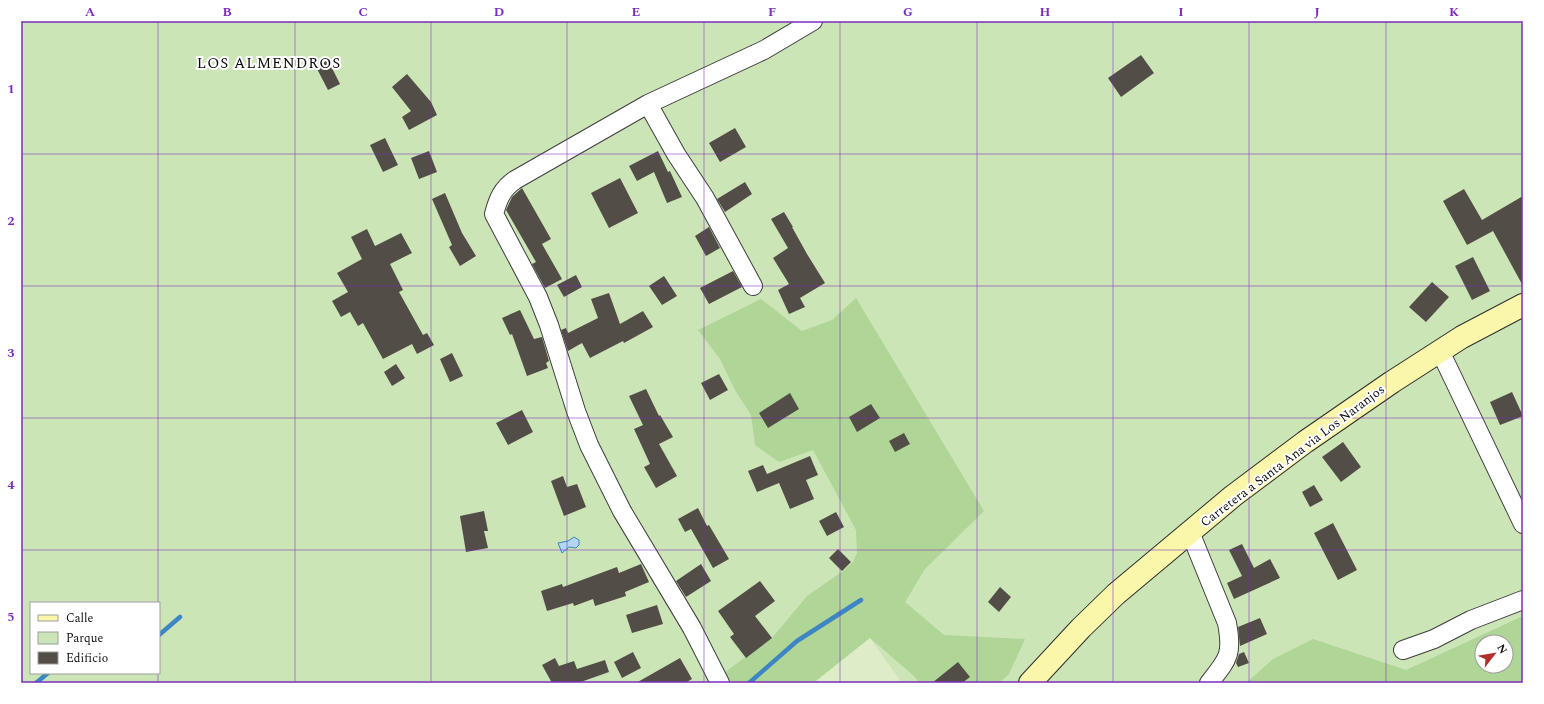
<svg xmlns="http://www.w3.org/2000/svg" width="1544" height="704" viewBox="0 0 1544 704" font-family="Spectral,serif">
	<rect width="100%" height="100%" fill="#fefbeb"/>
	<path fill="#cce5b7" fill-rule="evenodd" d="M 21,21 L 1523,21 L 1523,683 L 21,683 ZM 31,603 L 159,603 L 159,673 L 31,673 ZM 1482,642 L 1506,642 L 1506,666 L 1482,666 Z"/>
	<path fill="#afd597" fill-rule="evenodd" d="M 856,298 L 984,511 L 925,569 L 905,602 L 944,635 L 1025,639 L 1009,674 L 999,683 L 919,683 L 915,677 L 870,638 L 813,683 L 731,683 L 725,672 L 772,638 L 807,596 L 843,571 L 853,562 L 857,553 L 856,530 L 813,450 L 779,462 L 755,445 L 751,415 L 735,390 L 720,359 L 698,330 L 761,299 L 802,331 L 832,320 Z
		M 1523,616 L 1523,683 L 1246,683 L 1273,659 L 1313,639 L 1406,670 ZM 1482,642 L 1506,642 L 1506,666 L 1482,666 Z"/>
	<path fill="#deedc8" d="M 870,638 L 902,683 L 814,683 Z"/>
	<path fill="#b3d6f2" stroke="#3e85c4" d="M 574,537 L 579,540 L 579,545 L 576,548 L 569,547 L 562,553 L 558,543 L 568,541 Z"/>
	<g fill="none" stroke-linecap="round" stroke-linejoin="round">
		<path stroke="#3e85c4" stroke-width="4.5" d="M 159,635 L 180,617
			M 36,683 L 48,673
			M 749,683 L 797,641 L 861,600"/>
	</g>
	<path fill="#534d48" d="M 1141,55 L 1154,73 L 1121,97 L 1108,78 Z
		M 328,60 L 340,84 L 328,90 L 316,67 Z
		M 407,74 L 431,102 L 437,115 L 409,130 L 402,117 L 411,111 L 392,87 Z
		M 735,128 L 746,147 L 720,162 L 709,143 Z
		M 385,138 L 398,165 L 383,172 L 370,145 Z
		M 429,151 L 437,172 L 419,179 L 411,158 Z
		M 658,151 L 668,172 L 670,171 L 682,197 L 667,203 L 654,172 L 637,181 L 629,166 Z
		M 620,178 L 638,213 L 609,228 L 591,193 Z
		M 745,182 L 752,194 L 725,212 L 717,199 Z
		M 522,188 L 551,239 L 542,244 L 562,279 L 545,288 L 532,264 L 536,262 L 506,210 L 512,197 Z
		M 1464,189 L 1482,220 L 1523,196 L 1523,286 L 1493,231 L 1467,245 L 1443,201 Z
		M 445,193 L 462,233 L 476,256 L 460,266 L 449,247 L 452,245 L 432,199 Z
		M 784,212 L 793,227 L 792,227 L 807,254 L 825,283 L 800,298 L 805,307 L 789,314 L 778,290 L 789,284 L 773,258 L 788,248 L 771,219 Z
		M 709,227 L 720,248 L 706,256 L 695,236 Z
		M 367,229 L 375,246 L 401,233 L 412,253 L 390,264 L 403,290 L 399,292 L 423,335 L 427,333 L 434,345 L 417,354 L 412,344 L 383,359 L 363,323 L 358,326 L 350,312 L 341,317 L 332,301 L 348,292 L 337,273 L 362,259 L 351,237 Z
		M 1473,257 L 1490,291 L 1472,300 L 1455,266 Z
		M 733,271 L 742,287 L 709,304 L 700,288 Z
		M 576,275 L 582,287 L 564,297 L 557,285 Z
		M 664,276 L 677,296 L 662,305 L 649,286 Z
		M 1432,282 L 1449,297 L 1426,322 L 1409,307 Z
		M 609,293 L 620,324 L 643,311 L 653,327 L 624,343 L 623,341 L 590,358 L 582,343 L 568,351 L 561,330 L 566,328 L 568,333 L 598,318 L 591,299 Z
		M 520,310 L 534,339 L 542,337 L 549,361 L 546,363 L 548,368 L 527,376 L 512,334 L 510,335 L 502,318 Z
		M 452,353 L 463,376 L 450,382 L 440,359 Z
		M 396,364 L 405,378 L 392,386 L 384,372 Z
		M 719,374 L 728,390 L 710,400 L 701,383 Z
		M 646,389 L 659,416 L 660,415 L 673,437 L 659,444 L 677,476 L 656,488 L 644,467 L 650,464 L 634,429 L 643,425 L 629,396 Z
		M 1512,392 L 1523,416 L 1500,425 L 1490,402 Z
		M 790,393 L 799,409 L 768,428 L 759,413 Z
		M 871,404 L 880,418 L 857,432 L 849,417 Z
		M 522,410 L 533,432 L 508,445 L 496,423 Z
		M 904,433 L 910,444 L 895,452 L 889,441 Z
		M 1343,442 L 1361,467 L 1341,482 L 1322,457 Z
		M 810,456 L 818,475 L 806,480 L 814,499 L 790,509 L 779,483 L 757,492 L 748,471 L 763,465 L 767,474 Z
		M 563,476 L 567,487 L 577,484 L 586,507 L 564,516 L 551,481 Z
		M 1314,485 L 1323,500 L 1310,507 L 1302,492 Z
		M 698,508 L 707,526 L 709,525 L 729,559 L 713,568 L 691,529 L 685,532 L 678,519 Z
		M 484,511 L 488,531 L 484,531 L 488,548 L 466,552 L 460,516 Z
		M 836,512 L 844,527 L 827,536 L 819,521 Z
		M 1333,523 L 1357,570 L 1338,580 L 1314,533 Z
		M 1242,544 L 1254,568 L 1270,559 L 1280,578 L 1234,599 L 1227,583 L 1242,576 L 1229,550 Z
		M 838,549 L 851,562 L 842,571 L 829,558 Z
		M 641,564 L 649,582 L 625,592 L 626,596 L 595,606 L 593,599 L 574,606 L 573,603 L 547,611 L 541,591 L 562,584 L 563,587 L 617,567 L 619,573 Z
		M 701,564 L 711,581 L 686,597 L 676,581 Z
		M 760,581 L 775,601 L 755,616 L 772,638 L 746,658 L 730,637 L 734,634 L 718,611 Z
		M 1000,587 L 1011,597 L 999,612 L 988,602 Z
		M 657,605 L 663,624 L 632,633 L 626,615 Z
		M 1260,618 L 1267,634 L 1240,646 L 1238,627 Z
		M 633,652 L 641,668 L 622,678 L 614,662 Z
		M 1244,652 L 1249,663 L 1238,667 L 1236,663 L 1239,654 Z
		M 555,658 L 559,666 L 574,661 L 577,669 L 605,660 L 609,672 L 578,683 L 552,683 L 542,665 Z
		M 680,658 L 692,679 L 685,683 L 636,683 Z
		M 958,662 L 970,677 L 962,683 L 932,683 Z"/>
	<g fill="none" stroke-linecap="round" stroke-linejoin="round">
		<defs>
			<path id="street" d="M 648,104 L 676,154 L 705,198 L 753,286
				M 1440,351 L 1523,524
				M 1190,532 L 1227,623 C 1233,655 1228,659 1209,683
				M 1403,650 L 1434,639 L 1471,620 L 1523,600
				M 720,683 L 692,628 L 622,511 L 589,445 L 576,411 L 549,325 L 538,297 L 494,214 C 498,199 502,189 515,180 L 648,104 L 764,50 L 813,21"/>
			<path id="secondary" d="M 1030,683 L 1081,628 L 1116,594 L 1233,496 L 1305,442 L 1392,382 L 1462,337 L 1523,305"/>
		</defs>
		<use href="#street" stroke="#3e3e3e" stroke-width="20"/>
		<use href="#secondary" stroke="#2d2d2d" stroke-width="24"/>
		<use href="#street" stroke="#fff" stroke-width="18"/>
		<use href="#secondary" stroke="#faf7aa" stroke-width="22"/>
	</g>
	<path fill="none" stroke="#7b2cbf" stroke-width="1" stroke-opacity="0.55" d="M 158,21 L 158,603M 295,21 L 295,683M 431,21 L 431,683M 567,21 L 567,683M 704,21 L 704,683M 840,21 L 840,683M 977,21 L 977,683M 1113,21 L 1113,683M 1249,21 L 1249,683M 1386,21 L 1386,683M 21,154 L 1523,154M 21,286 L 1523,286M 21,418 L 1523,418M 21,550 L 1523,550M 158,673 L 158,683"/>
	<g text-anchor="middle" stroke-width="4" stroke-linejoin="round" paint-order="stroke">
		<g font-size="13" fill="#0b0b0b" stroke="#fff">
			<text transform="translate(1292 455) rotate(-37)" y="5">Carretera a Santa Ana via Los Naranjos</text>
		</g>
		<g font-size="15" letter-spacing="1" fill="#0b0b0b" stroke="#fff">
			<text x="269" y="68">LOS ALMENDROS</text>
		</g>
	</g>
	<rect width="1544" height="704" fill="none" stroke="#ffffff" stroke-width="44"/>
	<rect x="30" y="602" width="130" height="72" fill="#ffffff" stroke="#9d9d9d"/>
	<rect x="38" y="615" width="20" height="6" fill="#faf7aa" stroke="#9d9d9d"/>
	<text x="66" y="622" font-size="12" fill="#0b0b0b">Calle</text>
	<rect x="38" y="632" width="20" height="12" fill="#cce5b7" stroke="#9d9d9d"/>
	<text x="66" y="642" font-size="12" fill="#0b0b0b">Parque</text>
	<rect x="38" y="652" width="20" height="12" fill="#534d48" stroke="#9d9d9d"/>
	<text x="66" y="662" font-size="12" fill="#0b0b0b">Edificio</text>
	<g transform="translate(1494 654) rotate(59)"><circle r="19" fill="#ffffff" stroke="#9d9d9d"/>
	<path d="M0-3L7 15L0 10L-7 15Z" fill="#b2302c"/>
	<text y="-6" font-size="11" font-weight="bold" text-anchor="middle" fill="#0b0b0b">N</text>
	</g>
	<rect x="22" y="22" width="1500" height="660" fill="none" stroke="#7b2cbf" stroke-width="1.5"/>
	<g font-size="13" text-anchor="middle" font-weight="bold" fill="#7b2cbf">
		<text x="90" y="16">A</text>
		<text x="227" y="16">B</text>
		<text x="363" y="16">C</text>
		<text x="499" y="16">D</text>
		<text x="636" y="16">E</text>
		<text x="772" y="16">F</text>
		<text x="908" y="16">G</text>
		<text x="1045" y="16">H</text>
		<text x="1181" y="16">I</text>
		<text x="1317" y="16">J</text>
		<text x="1454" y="16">K</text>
		<text x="11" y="93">1</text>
		<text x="11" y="225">2</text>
		<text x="11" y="357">3</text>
		<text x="11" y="489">4</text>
		<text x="11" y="621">5</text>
	</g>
</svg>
